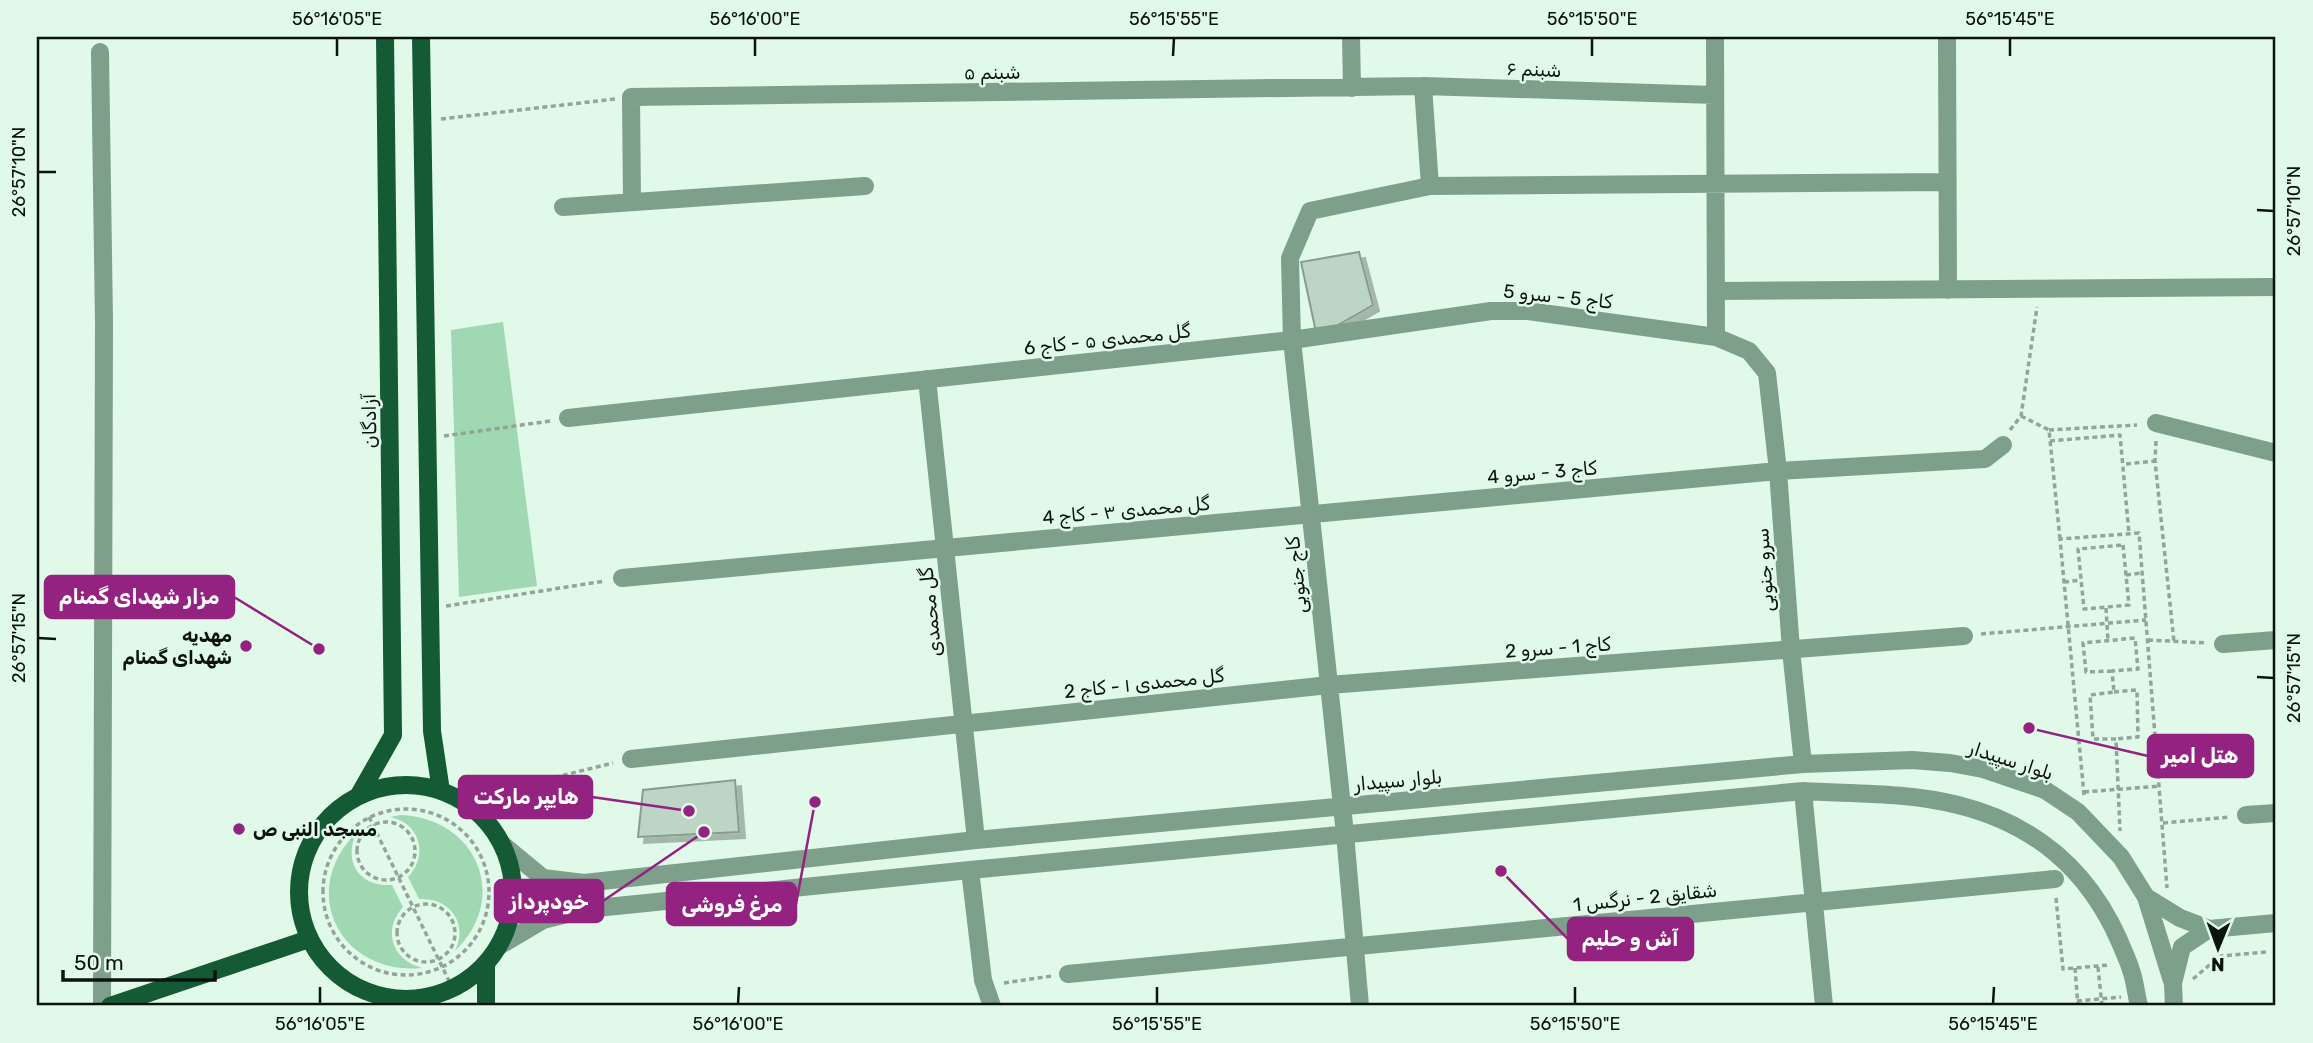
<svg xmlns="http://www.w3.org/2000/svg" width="2313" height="1043" viewBox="0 0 2313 1043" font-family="Rubik,'Noto Naskh Arabic',sans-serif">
	<defs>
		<filter id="shadow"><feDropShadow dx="6" dy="6" stdDeviation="0" flood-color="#0004"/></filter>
	</defs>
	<rect width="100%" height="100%" fill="#e1f9e8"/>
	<path fill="#9fd8b2" d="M 503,322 L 537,586 L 459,597 L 451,330 Z
		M 401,815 C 476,818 511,897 455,951 C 469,923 449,897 419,899 L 408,877 C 429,855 420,823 390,817 Z
		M 356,833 C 343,863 360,887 392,885 L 403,907 C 382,930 392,960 422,968 C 341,976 297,892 356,833 Z"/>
	<path fill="#bdd5c5" stroke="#879d8e" stroke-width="2" filter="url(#shadow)" d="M 1359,252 L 1373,305 L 1317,337 L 1301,262 Z
		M 735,780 L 739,832 L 638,837 L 643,790 Z"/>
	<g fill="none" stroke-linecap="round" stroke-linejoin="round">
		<path stroke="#93a598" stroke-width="3.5" stroke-dasharray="5 3.5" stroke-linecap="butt" d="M 441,119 L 615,99
			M 2021,416 L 2049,430 L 2060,539
			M 2010,430 L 2021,416 L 2037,307
			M 2049,430 L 2137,425
			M 444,436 L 550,421
			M 2050,441 L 2120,435 L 2129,534
			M 2156,441 L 2155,461 L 2174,642
			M 2126,464 L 2155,461
			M 2123,545 L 2129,605 L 2084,609 L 2078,549 Z
			M 2126,575 L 2142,573
			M 2064,582 L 2081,580
			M 446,606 L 605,581
			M 2106,608 L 2108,641
			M 1981,634 L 2146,620
			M 2148,640 L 2207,643
			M 2112,671 L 2086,672 L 2083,643 L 2135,638 L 2138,669 L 2112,671 L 2114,692 L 2090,695 L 2093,739 L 2116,739 L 2120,831
			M 2114,692 L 2137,690 L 2138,737 L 2116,739
			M 2084,792 L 2160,786
			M 2084,795 L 2060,539 L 2139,533 L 2167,888
			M323 892a83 83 0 1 1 166 0a83 83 0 1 1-166 0Z
			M 477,812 L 548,779 L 613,763
			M 369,817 L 453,989
			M357 851a29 29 0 1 1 58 0a29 29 0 1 1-58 0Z
			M 2163,823 L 2230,817
			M 2056,898 L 2063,969 L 2109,965
			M397 933a29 29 0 1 1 58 0a29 29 0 1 1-58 0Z
			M 2098,967 L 2102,1006
			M 2075,968 L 2078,1006
			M 2193,979 L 2220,956 L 2266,952
			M 1004,983 L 1052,976
			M 2077,1001 L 2121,997"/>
		<path stroke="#7e9f89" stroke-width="18" d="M 1351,37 L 1352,88
			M 1715,37 L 1716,337
			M 1947,37 L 1948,290
			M 100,52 L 104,323 L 102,1006
			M 1423,86 L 1430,186
			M 632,202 L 631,97 L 1423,86 L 1715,95
			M 563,207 L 865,186
			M 1717,291 L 2276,287
			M 927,379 L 976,840
			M 568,418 L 1292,340 L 1491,311 L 1528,311 L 1716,337 L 1749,351 L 1767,373 L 1778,471 L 1791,650 L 1803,764
			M 2156,423 L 2276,453
			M 622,578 L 1778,471 L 1985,459 L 2003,445
			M 2223,644 L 2276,640
			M 631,759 L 1329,685 L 1964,636
			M 1803,791 L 1824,1006
			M 2246,815 L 2276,813
			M 503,845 L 543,878 L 584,883 L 976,840 L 1803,764 L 1912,760 L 1950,763 L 1983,769 L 2045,790 L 2078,812 L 2121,857 L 2146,897 L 2173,984 L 2174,1006
			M 970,870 L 983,980 L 992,1006
			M 2146,897 L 2180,918 L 2209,929
			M 499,946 L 543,920 L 587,909 L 970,870 L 1803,791 C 1854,794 1908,792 1958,805 C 2034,824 2087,868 2119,940 C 2123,950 2128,960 2131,970 C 2135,981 2136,994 2139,1006
			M 1068,974 L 2055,879
			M 2173,983 L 2182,947 L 2209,929 L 2276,923
			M 1360,1006 L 1345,834 L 1292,340 L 1290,258 L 1310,211 L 1430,186 L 1947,182"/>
		<path stroke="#145a35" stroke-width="18" d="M 421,37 L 432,731 L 441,791
			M299 892a107 107 0 1 1 214 0a107 107 0 1 1-214 0Z
			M 359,795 L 393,735 L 385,37
			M 486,963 L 486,1006
			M 110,1006 L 309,939"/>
	</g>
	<path fill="none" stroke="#0b130e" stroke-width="2.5" d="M 337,56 L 337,38M 755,56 L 755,38M 1173,56 L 1174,38M 1592,56 L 1592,38M 2010,56 L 2010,38M 38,172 L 56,172M 2257,210 L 2274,211M 38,638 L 56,639M 2257,677 L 2274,678M 320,1004 L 320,987M 738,1004 L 739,987M 1157,1004 L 1157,987M 1575,1004 L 1575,987M 1993,1004 L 1994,987"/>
	<g fill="#932281" stroke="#e1f9e8" stroke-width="2.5">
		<circle cx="246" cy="646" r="7"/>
		<circle cx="239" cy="829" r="7"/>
	</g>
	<g text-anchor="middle" stroke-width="5" stroke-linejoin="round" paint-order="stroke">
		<g font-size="19" fill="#0b130e" stroke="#e1f9e8">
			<text transform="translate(1534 69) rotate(2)" y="7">شبنم ۶</text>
			<text transform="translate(992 72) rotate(-1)" y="7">شبنم ۵</text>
			<text transform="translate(1558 296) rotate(6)" y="7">کاج 5 - سرو 5</text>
			<text transform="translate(1107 339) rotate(-6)" y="7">گل محمدی ۵ - کاج 6</text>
			<text transform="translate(369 421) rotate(-91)" y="7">آزادگان</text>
			<text transform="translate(1542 472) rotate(-5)" y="7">کاج 3 - سرو 4</text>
			<text transform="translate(1126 510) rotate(-5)" y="7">گل محمدی ۳ - کاج 4</text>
			<text transform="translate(1764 570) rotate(-94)" y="7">سرو جنوبی</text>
			<text transform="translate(1296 575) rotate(-96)" y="7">کاج جنوبی</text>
			<text transform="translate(930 612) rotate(-96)" y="7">گل محمدی</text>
			<text transform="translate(1558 647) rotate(-4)" y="7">کاج 1 - سرو 2</text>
			<text transform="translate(1144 683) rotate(-6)" y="7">گل محمدی ۱ - کاج 2</text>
			<text transform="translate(2011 760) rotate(18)" y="7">بلوار سپیدار</text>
			<text transform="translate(1398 780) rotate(-5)" y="7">بلوار سپیدار</text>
			<text transform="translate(1645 897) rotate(-6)" y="7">شقایق 2 - نرگس 1</text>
		</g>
		<g font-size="19" font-weight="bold" fill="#0b130e" stroke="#e1f9e8" text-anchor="end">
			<text x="232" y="642">مهدیه<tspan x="232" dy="22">شهدای گمنام</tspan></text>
			<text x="253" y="836" text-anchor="start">مسجد النبی ص</text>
		</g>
	</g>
	<path fill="none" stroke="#932281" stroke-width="2.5" d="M319 649L234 597M2029 728L2148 756M689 811L592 797M704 832L603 901M815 802L796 904M1501 871L1568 939"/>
	<g fill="#932281" stroke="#e1f9e8" stroke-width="2.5">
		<circle cx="319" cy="649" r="7"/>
		<circle cx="2029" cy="728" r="7"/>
		<circle cx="689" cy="811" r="7"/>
		<circle cx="704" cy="832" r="7"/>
		<circle cx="815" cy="802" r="7"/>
		<circle cx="1501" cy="871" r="7"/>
	</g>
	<g fill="#932281" stroke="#932281" stroke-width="2.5">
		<rect x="45" y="576" width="189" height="42" rx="7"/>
		<rect x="2148" y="735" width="105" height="42" rx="7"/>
		<rect x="459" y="776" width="133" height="42" rx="7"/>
		<rect x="495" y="880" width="108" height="42" rx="7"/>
		<rect x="667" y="883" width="129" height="42" rx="7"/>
		<rect x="1568" y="918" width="125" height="42" rx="7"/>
	</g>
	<g font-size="21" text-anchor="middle" font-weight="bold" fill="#fff">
		<text x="139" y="604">مزار شهدای گمنام</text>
		<text x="2200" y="763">هتل امیر</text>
		<text x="526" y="804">هایپر مارکت</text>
		<text x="549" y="909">خودپرداز</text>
		<text x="732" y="912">مرغ فروشی</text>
		<text x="1630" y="946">آش و حلیم</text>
	</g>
	<rect width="2313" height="1043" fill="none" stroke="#e1f9e8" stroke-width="77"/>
	<g transform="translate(2218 948) rotate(181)" stroke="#e1f9e8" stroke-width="5" paint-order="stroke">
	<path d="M0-5L12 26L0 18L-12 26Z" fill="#0b130e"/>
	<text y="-10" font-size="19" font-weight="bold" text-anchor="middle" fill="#0b130e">N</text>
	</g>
	<path d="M63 970v10h152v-10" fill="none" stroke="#0b130e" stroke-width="3.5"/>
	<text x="74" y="970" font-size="21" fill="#0b130e" stroke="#e1f9e8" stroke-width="5" paint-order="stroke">50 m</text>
	<rect x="38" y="38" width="2236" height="966" fill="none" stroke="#0b130e" stroke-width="2.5"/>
	<g font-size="18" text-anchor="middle" fill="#0b130e">
		<text x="337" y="25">56°16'05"E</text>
		<text x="755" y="25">56°16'00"E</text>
		<text x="1174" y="25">56°15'55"E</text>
		<text x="1592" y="25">56°15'50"E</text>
		<text x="2010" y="25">56°15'45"E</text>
		<text transform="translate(19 172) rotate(-90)" y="6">26°57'10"N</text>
		<text transform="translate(2294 211) rotate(-90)" y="6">26°57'10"N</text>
		<text transform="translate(19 638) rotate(-90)" y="6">26°57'15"N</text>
		<text transform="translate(2294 678) rotate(-90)" y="6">26°57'15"N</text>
		<text x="320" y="1030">56°16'05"E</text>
		<text x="738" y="1030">56°16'00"E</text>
		<text x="1157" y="1030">56°15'55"E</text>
		<text x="1575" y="1030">56°15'50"E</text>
		<text x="1993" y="1030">56°15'45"E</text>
	</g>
</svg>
